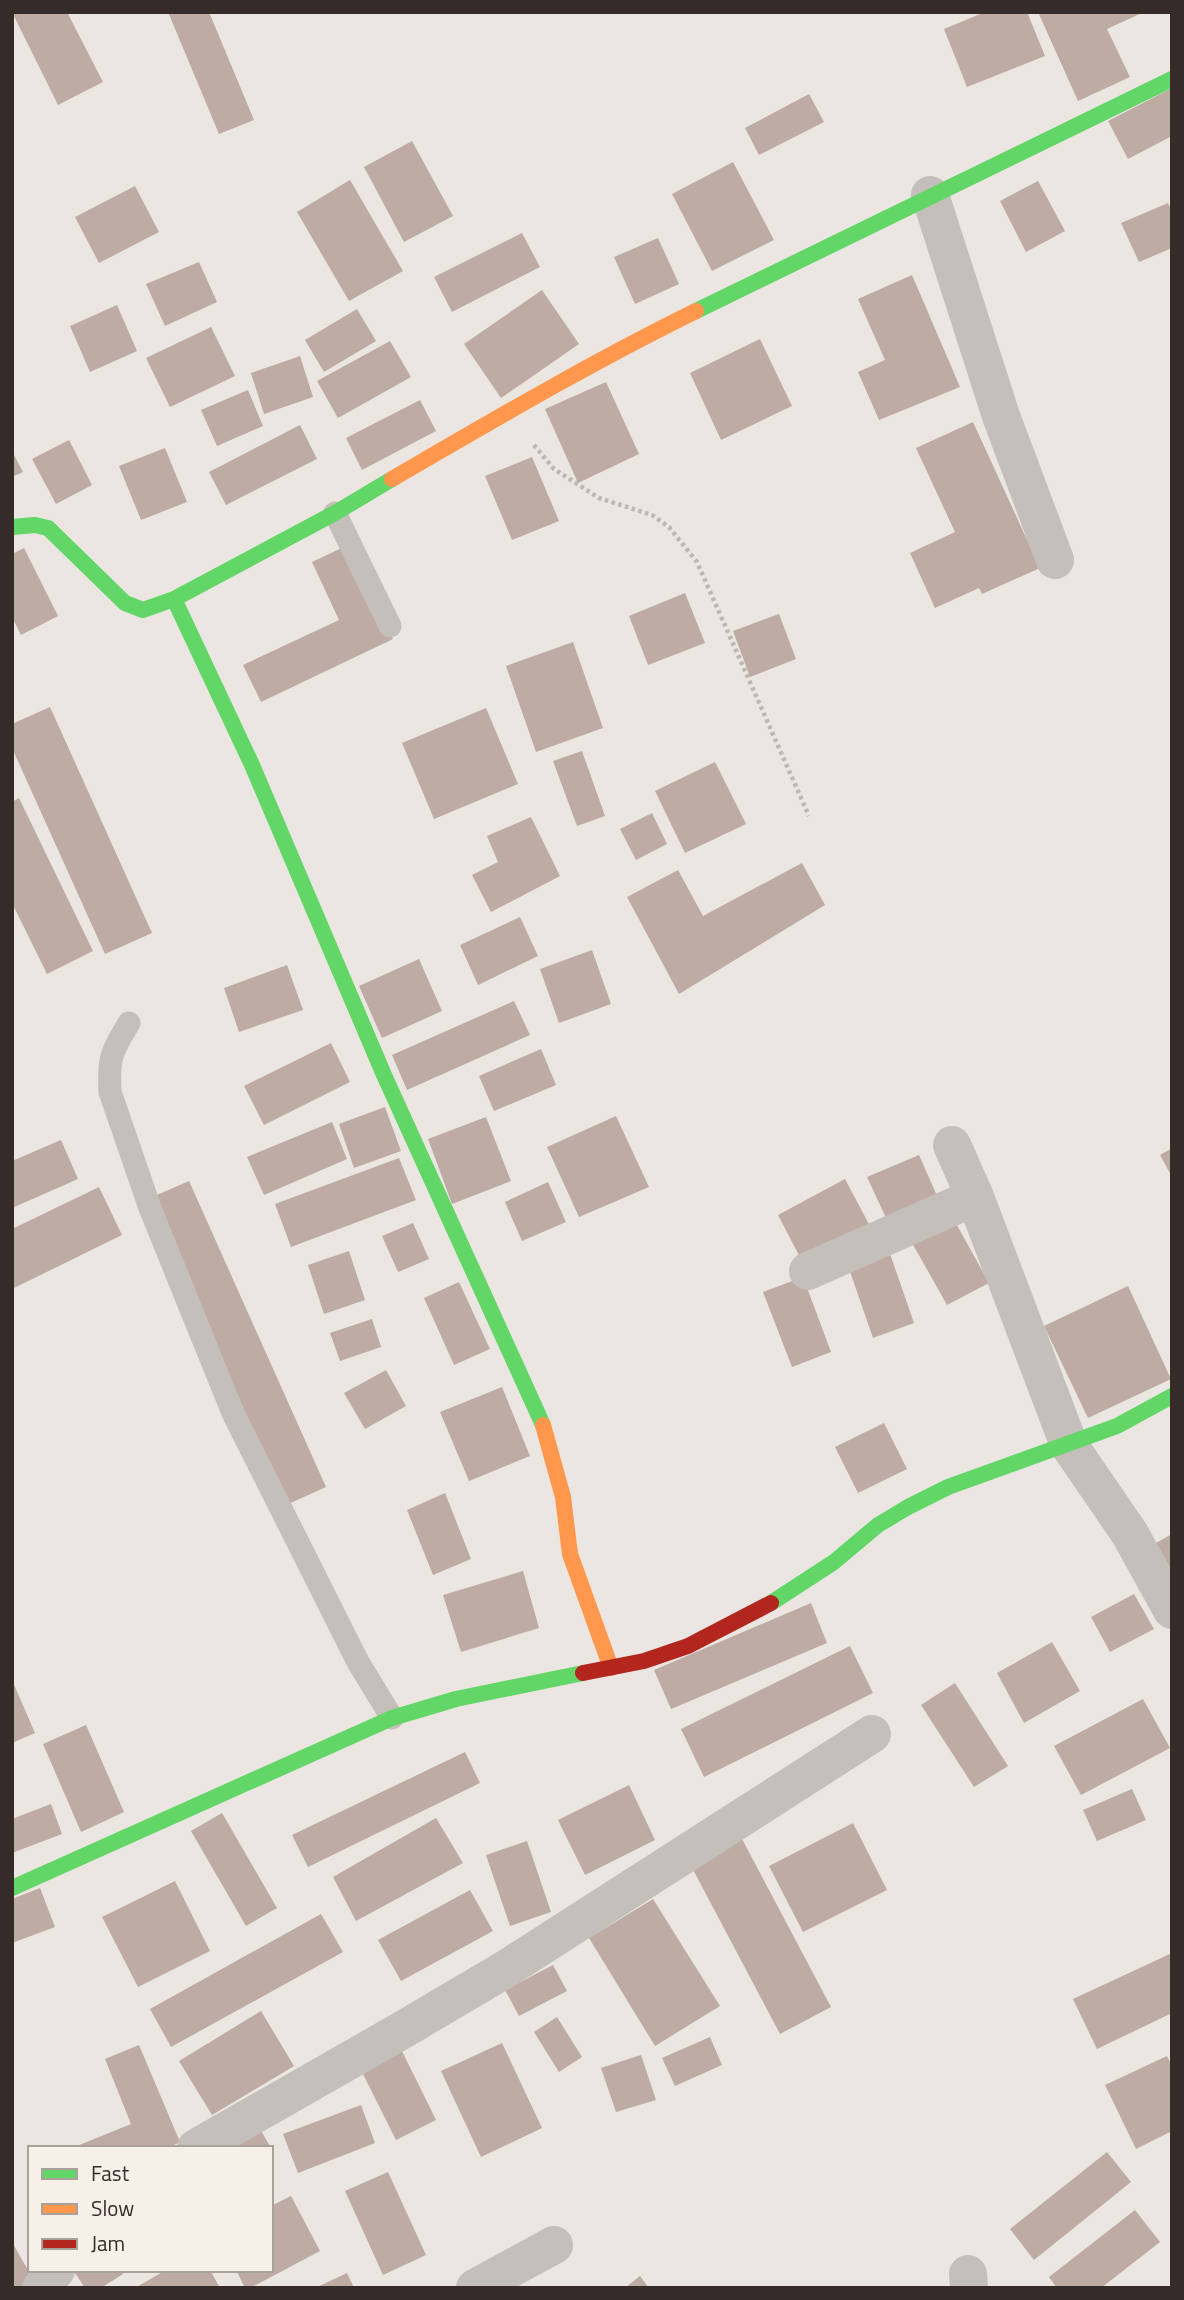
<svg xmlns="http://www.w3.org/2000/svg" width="1184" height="2300" viewBox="0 0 1184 2300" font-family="'Titillium Web',sans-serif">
	<rect width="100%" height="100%" fill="#ebe6e1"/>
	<path fill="#bdaba4" d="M 12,12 L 67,12 L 103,82 L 58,105 Z
		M 168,12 L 209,12 L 254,120 L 219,134 Z
		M 985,12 L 1027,12 L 1045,56 L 967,87 L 944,29 Z
		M 1038,12 L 1144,12 L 1107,29 L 1130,77 L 1078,101 Z
		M 1172,88 L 1172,136 L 1128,159 L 1108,121 Z
		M 809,94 L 824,122 L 759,155 L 745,128 Z
		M 412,141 L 453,216 L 404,242 L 364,167 Z
		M 733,162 L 774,240 L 712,271 L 672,194 Z
		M 350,180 L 403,271 L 349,301 L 297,212 Z
		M 1038,181 L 1065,231 L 1026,252 L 1000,201 Z
		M 135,186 L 159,232 L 99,263 L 75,217 Z
		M 1168,203 L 1172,211 L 1172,248 L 1139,262 L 1121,223 Z
		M 522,233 L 540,267 L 452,312 L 434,277 Z
		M 658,238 L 679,284 L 635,304 L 614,257 Z
		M 199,262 L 217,302 L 165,326 L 146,284 Z
		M 912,275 L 960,387 L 879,420 L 858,372 L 885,360 L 858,299 Z
		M 542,290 L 579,344 L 501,398 L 464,344 Z
		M 117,305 L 137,351 L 90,372 L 70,326 Z
		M 357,309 L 376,341 L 324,372 L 305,340 Z
		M 211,327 L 235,376 L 170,407 L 146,358 Z
		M 760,339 L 792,406 L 721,440 L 690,373 Z
		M 390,341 L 411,377 L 338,418 L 317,381 Z
		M 300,356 L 313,397 L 264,414 L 251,373 Z
		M 606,382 L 639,454 L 578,483 L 545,409 Z
		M 248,390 L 263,426 L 217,446 L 201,410 Z
		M 420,400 L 436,431 L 362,470 L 346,438 Z
		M 973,422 L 1040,568 L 982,594 L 979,588 L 935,608 L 910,553 L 955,532 L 916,448 Z
		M 300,425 L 317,459 L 226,505 L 209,472 Z
		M 69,440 L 92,485 L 56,504 L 32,459 Z
		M 165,448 L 187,502 L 141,520 L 119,466 Z
		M 12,451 L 23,472 L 12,477 Z
		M 532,457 L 559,521 L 512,540 L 485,476 Z
		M 348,545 L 393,639 L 261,702 L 243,665 L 339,620 L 312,562 Z
		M 24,548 L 58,616 L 21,635 L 12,617 L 12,554 Z
		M 685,593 L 705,643 L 648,665 L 629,616 Z
		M 779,614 L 796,659 L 750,677 L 733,631 Z
		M 573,642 L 603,728 L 536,752 L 506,666 Z
		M 50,707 L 152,933 L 105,954 L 12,748 L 12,724 Z
		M 486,708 L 518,784 L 434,819 L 402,743 Z
		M 582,751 L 605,816 L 577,826 L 553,761 Z
		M 715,762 L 746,824 L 685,853 L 655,791 Z
		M 19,798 L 93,951 L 47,974 L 12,903 L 12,802 Z
		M 652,813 L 667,844 L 636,860 L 620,829 Z
		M 531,817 L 560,876 L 491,912 L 472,875 L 498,862 L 487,836 Z
		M 802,863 L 825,905 L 679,994 L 627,897 L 678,870 L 703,916 Z
		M 520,917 L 538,956 L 478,985 L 460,945 Z
		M 592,950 L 611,1004 L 559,1023 L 540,969 Z
		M 419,959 L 442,1011 L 382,1038 L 359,986 Z
		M 287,965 L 303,1010 L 239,1032 L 224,988 Z
		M 514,1001 L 530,1035 L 407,1090 L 392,1055 Z
		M 331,1043 L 350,1082 L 264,1125 L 244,1086 Z
		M 541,1049 L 556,1085 L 494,1111 L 479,1076 Z
		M 385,1107 L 401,1151 L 354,1168 L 339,1124 Z
		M 616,1116 L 649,1187 L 579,1217 L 547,1147 Z
		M 486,1117 L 511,1181 L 452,1204 L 428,1139 Z
		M 332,1122 L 347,1159 L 264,1195 L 247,1157 Z
		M 61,1140 L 78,1179 L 12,1208 L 12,1161 Z
		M 1172,1148 L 1172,1177 L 1160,1155 Z
		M 919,1155 L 938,1198 L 887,1220 L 867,1177 Z
		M 399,1158 L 416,1200 L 291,1247 L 275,1204 Z
		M 845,1179 L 871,1228 L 803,1263 L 778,1215 Z
		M 189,1181 L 326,1487 L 286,1505 L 150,1198 Z
		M 548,1182 L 566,1222 L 522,1241 L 505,1202 Z
		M 99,1187 L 122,1235 L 12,1289 L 12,1229 Z
		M 953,1218 L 989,1283 L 947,1305 L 911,1241 Z
		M 413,1223 L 429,1259 L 398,1272 L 382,1236 Z
		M 887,1245 L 914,1323 L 873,1338 L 846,1260 Z
		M 349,1251 L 365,1300 L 324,1314 L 308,1265 Z
		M 803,1277 L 831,1352 L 792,1367 L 763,1292 Z
		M 459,1282 L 490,1349 L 454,1365 L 424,1298 Z
		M 1128,1286 L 1171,1379 L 1088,1418 L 1044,1326 Z
		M 372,1319 L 381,1347 L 340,1361 L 330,1333 Z
		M 386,1370 L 406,1406 L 365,1429 L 344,1393 Z
		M 502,1387 L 530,1456 L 469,1481 L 440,1412 Z
		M 884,1423 L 907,1469 L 858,1493 L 835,1447 Z
		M 445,1493 L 471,1559 L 433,1575 L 407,1510 Z
		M 1172,1534 L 1172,1594 L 1147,1548 Z
		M 523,1571 L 539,1628 L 461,1652 L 443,1595 Z
		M 1134,1594 L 1154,1629 L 1110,1652 L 1091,1617 Z
		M 811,1603 L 827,1643 L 671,1709 L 654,1670 Z
		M 1052,1642 L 1080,1691 L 1024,1723 L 997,1673 Z
		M 850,1646 L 873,1693 L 704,1777 L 681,1729 Z
		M 12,1680 L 35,1733 L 12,1743 Z
		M 955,1683 L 1008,1766 L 974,1787 L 921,1705 Z
		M 1143,1699 L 1170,1748 L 1081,1795 L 1054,1746 Z
		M 86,1725 L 124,1812 L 81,1832 L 43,1744 Z
		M 465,1752 L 480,1783 L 308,1867 L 292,1835 Z
		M 629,1785 L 655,1840 L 585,1875 L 558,1820 Z
		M 1132,1789 L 1146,1820 L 1097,1841 L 1083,1810 Z
		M 51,1804 L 62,1834 L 12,1853 L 12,1819 Z
		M 222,1813 L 277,1908 L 246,1926 L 191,1831 Z
		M 436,1818 L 463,1863 L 356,1921 L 333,1877 Z
		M 853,1823 L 887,1890 L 803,1932 L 769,1866 Z
		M 741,1837 L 831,2007 L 780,2034 L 690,1864 Z
		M 527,1841 L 551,1912 L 510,1926 L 486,1855 Z
		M 175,1881 L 210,1951 L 138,1987 L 102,1917 Z
		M 40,1888 L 55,1927 L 12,1943 L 12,1899 Z
		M 470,1890 L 493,1931 L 401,1981 L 378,1940 Z
		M 653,1899 L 720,2006 L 655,2046 L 589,1938 Z
		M 321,1914 L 343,1952 L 171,2047 L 150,2009 Z
		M 1172,1953 L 1172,2013 L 1097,2049 L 1073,1999 Z
		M 553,1965 L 567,1991 L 519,2016 L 505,1990 Z
		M 261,2011 L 294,2066 L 212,2115 L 179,2061 Z
		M 557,2017 L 582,2057 L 559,2072 L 534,2032 Z
		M 710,2037 L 722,2065 L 675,2086 L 662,2058 Z
		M 502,2043 L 542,2128 L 481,2157 L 441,2071 Z
		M 139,2045 L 180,2142 L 168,2148 L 72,2148 L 131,2124 L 105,2059 Z
		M 399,2045 L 436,2120 L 396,2140 L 358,2064 Z
		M 641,2055 L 656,2100 L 616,2112 L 601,2068 Z
		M 1167,2056 L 1172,2066 L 1172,2131 L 1136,2149 L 1105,2085 Z
		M 361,2105 L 375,2143 L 298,2173 L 283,2134 Z
		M 255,2120 L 271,2148 L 208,2148 Z
		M 1107,2152 L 1131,2182 L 1034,2260 L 1010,2229 Z
		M 388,2172 L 426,2255 L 383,2275 L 345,2191 Z
		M 291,2196 L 320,2251 L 250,2288 L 245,2288 L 236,2270 L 271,2270 L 271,2206 Z
		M 1135,2210 L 1160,2242 L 1101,2288 L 1057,2288 L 1049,2277 Z
		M 12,2242 L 37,2286 L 34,2288 L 12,2288 Z
		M 73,2270 L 121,2270 L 123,2274 L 101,2288 L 85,2288 Z
		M 166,2270 L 210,2270 L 220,2288 L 135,2288 Z
		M 347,2273 L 354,2288 L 315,2288 Z
		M 640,2276 L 649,2288 L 625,2288 Z"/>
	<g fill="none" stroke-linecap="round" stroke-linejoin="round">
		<path stroke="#bdb7b3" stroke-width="4.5" stroke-dasharray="3.5 3.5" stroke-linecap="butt" d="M 534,445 L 554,469 L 599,498 L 652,515 L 669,527 L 697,562 L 809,816"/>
		<path stroke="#c4bfbb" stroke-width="23" d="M 335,513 L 390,626
			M 129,1023 C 112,1051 108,1057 110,1092 L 150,1208 L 233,1413 L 358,1662 L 392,1718"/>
		<path stroke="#c4bfbb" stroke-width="38" d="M 930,195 L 1001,416 L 1055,560
			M 952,1145 L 975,1197 L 1069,1445 L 1130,1534 L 1172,1610
			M 808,1271 L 975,1197
			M 196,2148 L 399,2032 L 509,1967 L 872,1734
			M 968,2274 L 969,2288
			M 41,2288 L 56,2270
			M 475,2288 L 554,2245"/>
		<path stroke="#63d668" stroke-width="16" d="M 696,311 L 1172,79
			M 12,527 L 35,525 L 48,528 L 125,603 L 143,610 L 174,599 L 335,513 L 392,479
			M 174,599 L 252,765 L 384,1075 L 543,1425
			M 771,1603 L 834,1562 L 878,1525 L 908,1507 L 948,1487 L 1117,1426 L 1172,1396
			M 12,1888 L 392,1718 L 456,1699 L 583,1673"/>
		<path stroke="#ff974d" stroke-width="16" d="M 392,479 C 492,421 592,362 696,311
			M 543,1425 L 563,1497 L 570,1554 L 611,1668"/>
		<path stroke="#b3261e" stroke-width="16" d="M 583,1673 L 644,1661 L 688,1646 L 771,1603"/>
	</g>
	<rect width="1184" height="2300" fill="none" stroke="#352c29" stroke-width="28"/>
	<rect x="28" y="2146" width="245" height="126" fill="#f7f0e9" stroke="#a9a29c" stroke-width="2"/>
	<rect x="42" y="2169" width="35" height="10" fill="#63d668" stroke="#a9a29c" stroke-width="2"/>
	<text x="91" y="2181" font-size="21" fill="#352c29">Fast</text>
	<rect x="42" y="2204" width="35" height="10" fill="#ff974d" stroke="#a9a29c" stroke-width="2"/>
	<text x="91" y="2216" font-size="21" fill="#352c29">Slow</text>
	<rect x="42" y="2239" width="35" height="10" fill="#b3261e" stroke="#a9a29c" stroke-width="2"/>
	<text x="91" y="2251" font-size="21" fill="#352c29">Jam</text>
</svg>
